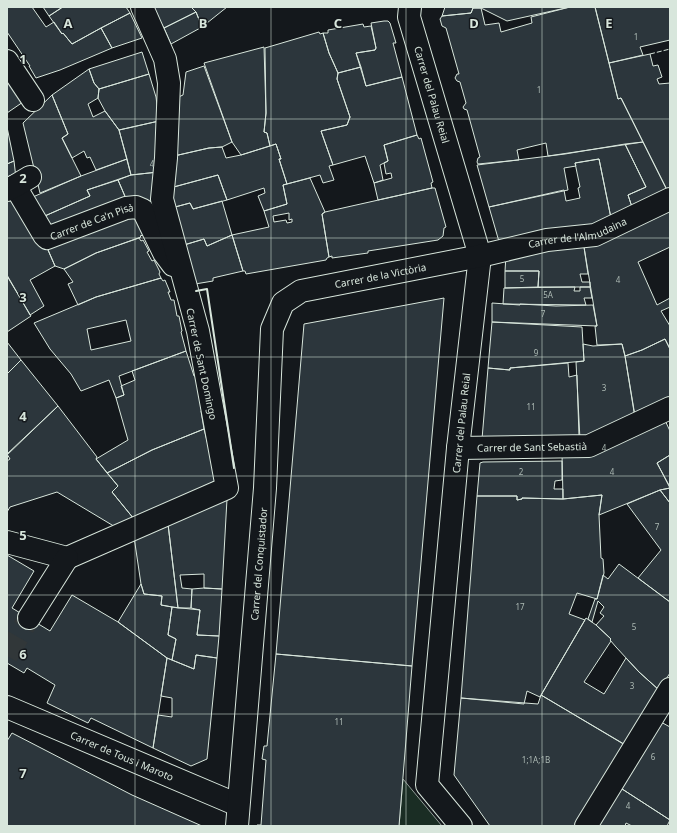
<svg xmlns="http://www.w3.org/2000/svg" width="677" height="833" viewBox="0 0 677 833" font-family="'Noto Sans',sans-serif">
	<rect width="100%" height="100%" fill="#14181c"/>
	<path fill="#1a2d24" stroke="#939e99" d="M 403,779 L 442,826 L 399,826 Z"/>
	<path fill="#2c363c" stroke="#d8e6dc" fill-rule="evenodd" d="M 7,7 L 32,7 L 46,27 L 54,22 L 62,34 L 63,33 L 72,44 L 101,28 L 112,48 L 60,70 L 36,78 L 29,66 L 30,66 L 7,32 Z
		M 43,7 L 60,7 L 61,8 L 49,16 Z
		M 63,7 L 126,7 L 130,13 L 101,28 L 72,44 L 63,33 L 62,34 L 49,16 Z
		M 152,7 L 191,7 L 196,12 L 164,28 Z
		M 191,7 L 227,7 L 202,27 L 196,12 Z
		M 445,7 L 570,7 L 507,21 L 481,8 L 473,8 L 471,13 L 442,16 Z
		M 570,7 L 595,7 L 618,99 L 621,98 L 643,142 L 548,156 L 546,143 L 517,150 L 519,160 L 478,164 L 477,162 L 478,158 L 480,157 L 467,110 L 464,109 L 463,107 L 466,103 L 460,82 L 457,81 L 455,78 L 457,74 L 459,74 L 446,28 L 442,26 L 440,19 L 442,16 L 471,13 L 473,8 L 481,8 L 485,25 L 499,23 L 501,32 L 532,23 L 531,17 Z
		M 595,7 L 670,7 L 670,40 L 640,47 L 643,55 L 609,63 Z
		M 196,12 L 202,27 L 171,44 L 164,28 Z
		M 130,13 L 142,38 L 112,48 L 101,28 Z
		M 384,21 L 388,21 L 390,23 L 396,43 L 393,43 L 402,77 L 366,86 L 356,53 L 375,50 L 376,48 L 371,23 Z
		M 363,24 L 364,27 L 371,26 L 376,48 L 375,50 L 356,53 L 361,67 L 338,73 L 329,53 L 323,33 L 328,33 L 328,30 Z
		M 319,32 L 320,34 L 323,33 L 329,53 L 338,73 L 337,79 L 350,117 L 347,125 L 321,131 L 333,165 L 329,166 L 334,180 L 323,183 L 320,175 L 287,184 L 279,159 L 281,159 L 276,144 L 270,146 L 267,133 L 264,132 L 266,113 L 265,48 Z
		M 264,47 L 266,113 L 264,132 L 267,133 L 270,146 L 241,155 L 232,142 L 204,63 Z
		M 142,52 L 149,74 L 99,89 L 94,83 L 89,69 Z
		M 650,54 L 653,66 L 658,65 L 662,77 L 657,79 L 659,84 L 670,83 L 670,191 L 668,192 L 621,98 L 618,99 L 609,63 Z
		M 204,66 L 232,142 L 222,147 L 209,148 L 174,156 L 176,98 L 183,95 L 186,72 Z
		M 361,67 L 366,86 L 402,77 L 417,135 L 384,145 L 388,161 L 380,165 L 383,180 L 374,183 L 365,156 L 333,165 L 321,131 L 347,125 L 350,117 L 337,79 L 338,73 Z
		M 89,69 L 94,83 L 99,89 L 98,98 L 88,104 L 93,117 L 105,111 L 119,130 L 127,159 L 96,170 L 90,157 L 87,158 L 84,151 L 72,158 L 62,138 L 68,134 L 52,95 Z
		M 149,74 L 156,97 L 159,121 L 119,130 L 105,111 L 98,98 L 99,89 Z
		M 7,77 L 23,102 L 7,113 Z
		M 52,95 L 68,134 L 62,138 L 81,176 L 40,193 L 23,123 Z
		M 159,121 L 158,172 L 131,175 L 119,130 Z
		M 7,127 L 14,161 L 7,164 Z
		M 417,135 L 419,139 L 421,138 L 433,182 L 431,183 L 432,188 L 378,200 L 374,183 L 392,178 L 391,173 L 386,174 L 384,163 L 388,161 L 384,145 Z
		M 643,142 L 668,192 L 634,213 L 628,195 L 646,187 L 625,144 Z
		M 276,144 L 281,159 L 279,159 L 287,184 L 283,185 L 287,204 L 264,211 L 258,196 L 265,193 L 264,188 L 227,200 L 218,175 L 170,188 L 174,156 L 209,148 L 222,147 L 226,158 L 241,155 Z
		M 625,144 L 646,187 L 628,195 L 634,213 L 612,223 L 599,159 L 575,163 L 576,166 L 564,168 L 568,190 L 489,207 L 477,165 L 565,154 Z
		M 127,159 L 131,175 L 87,190 L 90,196 L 38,219 L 26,200 L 81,176 Z
		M 599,159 L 612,223 L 500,245 L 489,207 L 564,190 L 566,201 L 580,198 L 578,188 L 580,187 L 575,163 Z
		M 14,161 L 16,178 L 7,181 L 7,164 Z
		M 158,172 L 153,202 L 131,204 L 127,201 L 118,180 L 131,175 Z
		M 218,175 L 227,200 L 193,209 L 190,203 L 175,207 L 170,188 Z
		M 310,178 L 325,212 L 322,214 L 329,257 L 327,258 L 326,260 L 246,274 L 245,271 L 243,271 L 232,235 L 269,227 L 264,211 L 287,204 L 283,185 ZM 289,213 L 289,220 L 292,219 L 292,222 L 287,223 L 286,220 L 274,222 L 273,216 Z
		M 118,180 L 127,201 L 48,233 L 38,219 L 90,196 L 87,190 Z
		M 432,188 L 435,188 L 446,227 L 444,228 L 443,236 L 438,240 L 368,251 L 368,253 L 332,258 L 332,256 L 329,257 L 322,214 L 325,212 Z
		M 15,194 L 45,243 L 55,266 L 30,280 L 44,306 L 30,315 L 7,275 L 7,197 Z
		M 222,201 L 232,235 L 207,246 L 204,239 L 184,245 L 175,207 L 190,203 L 193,209 Z
		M 670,207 L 670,247 L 638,262 L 657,305 L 670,298 L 670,307 L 661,311 L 670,326 L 670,349 L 665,339 L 642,350 L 625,356 L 622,344 L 597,345 L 595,326 L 597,326 L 584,247 L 601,241 Z
		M 133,213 L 143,235 L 140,236 L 141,237 L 96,253 L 64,269 L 55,266 L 45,243 Z
		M 232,235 L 243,271 L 217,277 L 213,278 L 213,281 L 195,284 L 184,245 L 204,239 L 207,246 Z
		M 139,238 L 141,241 L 143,240 L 149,251 L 147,252 L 152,261 L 154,260 L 160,272 L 159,274 L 161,278 L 96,297 L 78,305 L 68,284 L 73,282 L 64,269 L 96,253 Z
		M 576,244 L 584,247 L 588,274 L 580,274 L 582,282 L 590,282 L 590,287 L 538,287 L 539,271 L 505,271 L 506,255 Z
		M 505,271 L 539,271 L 538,287 L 505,288 Z
		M 7,276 L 31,316 L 7,332 Z
		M 161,278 L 163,281 L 165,280 L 170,292 L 168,292 L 171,300 L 174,300 L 177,316 L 179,316 L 182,331 L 181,332 L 186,351 L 119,376 L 124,395 L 116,398 L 109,380 L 81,391 L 71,374 L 50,349 L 34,323 L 96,297 ZM 126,320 L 131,341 L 91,350 L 87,329 Z
		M 575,287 L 574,291 L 580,291 L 580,287 L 590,287 L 592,298 L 584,298 L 586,305 L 503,304 L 504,288 Z
		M 444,298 L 412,666 L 276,654 L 304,324 Z
		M 492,303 L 520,305 L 520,304 L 556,306 L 593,305 L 597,326 L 492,322 Z
		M 492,322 L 582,327 L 584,361 L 510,368 L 510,370 L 488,368 Z
		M 665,339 L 670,349 L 670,399 L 635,416 L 625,356 L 642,350 Z
		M 7,342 L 21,360 L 7,374 Z
		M 583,344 L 593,346 L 622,344 L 625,356 L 635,418 L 580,440 L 576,362 L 584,361 Z
		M 186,351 L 194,376 L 198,375 L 206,410 L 201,411 L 204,429 L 152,450 L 107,473 L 96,459 L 128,440 L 116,398 L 124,395 L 121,386 L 135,380 L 132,371 Z
		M 21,360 L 58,406 L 7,455 L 7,374 Z
		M 568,363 L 569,377 L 577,375 L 579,437 L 482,439 L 488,368 L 510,370 L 510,368 Z
		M 58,406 L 97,457 L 96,459 L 118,486 L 112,492 L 134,519 L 117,528 L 57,492 L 10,507 L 7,512 L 7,461 L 10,459 L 7,454 Z
		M 663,416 L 670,431 L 670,455 L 657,463 L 670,488 L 660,490 L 599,515 L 602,495 L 563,499 L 562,453 Z
		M 204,429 L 217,480 L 134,519 L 112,492 L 118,486 L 107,473 L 152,450 Z
		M 670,455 L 670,487 L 657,463 Z
		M 562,461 L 562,480 L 555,481 L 554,489 L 563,489 L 563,499 L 522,498 L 522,499 L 517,500 L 517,496 L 477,496 L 480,463 L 483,462 Z
		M 670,488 L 670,503 L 660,490 Z
		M 660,490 L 670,503 L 670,602 L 638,578 L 661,550 L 627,504 Z
		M 602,495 L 599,515 L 601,558 L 603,559 L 604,573 L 597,599 L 577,593 L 569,614 L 585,620 L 540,697 L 527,691 L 524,704 L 461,698 L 477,496 L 517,496 L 517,500 L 522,499 L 522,498 L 563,499 Z
		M 227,499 L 222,589 L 204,588 L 204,574 L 180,575 L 182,588 L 192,589 L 191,608 L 178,608 L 168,524 Z
		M 168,524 L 178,608 L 161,605 L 162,596 L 144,594 L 141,584 L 134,537 Z
		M 7,555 L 34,571 L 12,608 L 50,631 L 72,595 L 118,622 L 167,658 L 153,748 L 91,718 L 88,723 L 47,703 L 55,685 L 27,668 L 24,673 L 7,663 Z
		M 619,564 L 670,602 L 670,673 L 659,690 L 639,672 L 616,647 L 610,640 L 611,639 L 596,625 L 604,616 L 600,613 L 604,607 L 598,601 L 592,622 L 588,619 L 595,599 L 597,599 L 603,575 L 608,579 Z
		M 141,584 L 144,594 L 162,596 L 161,605 L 172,607 L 168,635 L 176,639 L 172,660 L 167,658 L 118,622 Z
		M 204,588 L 222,589 L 219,636 L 197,635 L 200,610 L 191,608 L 192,589 Z
		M 172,607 L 200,610 L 197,635 L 219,636 L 217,658 L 196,655 L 194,669 L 172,660 L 176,639 L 168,635 Z
		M 586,618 L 596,625 L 611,639 L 610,640 L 611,641 L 584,682 L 604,694 L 626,658 L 639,672 L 659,690 L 629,747 L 541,695 Z
		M 276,654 L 412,666 L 399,826 L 257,826 L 257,825 L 261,825 L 266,760 L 262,759 L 264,746 L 267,746 Z
		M 196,655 L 217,658 L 207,759 L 191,766 L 153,748 L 158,715 L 172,717 L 172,698 L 161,696 L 167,658 L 194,669 Z
		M 541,695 L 625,745 L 575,826 L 490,826 L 454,775 L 461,698 L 538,704 Z
		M 659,721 L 670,727 L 670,820 L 619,787 Z
		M 12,733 L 132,795 L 202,826 L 7,826 L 7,741 Z
		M 619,787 L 670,820 L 667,826 L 632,826 L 626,823 L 625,826 L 594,826 Z"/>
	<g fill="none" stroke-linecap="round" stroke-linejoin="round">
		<path stroke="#313739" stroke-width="22" stroke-dasharray="22 11" stroke-linecap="butt" d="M 7,656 L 29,618"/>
		<defs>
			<g id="minor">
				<path id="s1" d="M 410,7 L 409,17 L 480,256 L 458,448 L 427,785 L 461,826"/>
				<path d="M 7,61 L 33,100"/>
				<path id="s2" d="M 15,186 L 44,235 L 47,238 L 126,208 L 136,207 L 143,210 L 164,253 L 173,265"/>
				<path d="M 7,190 L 15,186 L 30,177"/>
				<path id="s3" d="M 458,448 L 589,446 L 670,408"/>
				<path d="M 7,542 L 67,558 L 227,488 L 198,331 L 162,199 L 166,158 L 169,83 L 165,59 L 142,7"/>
				<path d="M 29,618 L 67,558"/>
				<path id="s4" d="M 7,707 L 238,805"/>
				<path id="s5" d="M 237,826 L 265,488 L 272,329 L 283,303 L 301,291 L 480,256 L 547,240 L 595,235 L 670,199"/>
				<path d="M 586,826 L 670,689"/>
			</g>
		</defs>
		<use href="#minor" stroke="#d8e6dc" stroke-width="24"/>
		<use href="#minor" stroke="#14181c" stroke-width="22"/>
		<path stroke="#d8e6dc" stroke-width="1" stroke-dasharray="5 2" stroke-linecap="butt" d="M 650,54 L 670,49"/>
		<path stroke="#d8e6dc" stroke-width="2" d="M 196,291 L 207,289 L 234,468"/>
	</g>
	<path fill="none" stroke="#d8e6dc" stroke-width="1" stroke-opacity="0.55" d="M 135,7 L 135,826M 271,7 L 271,826M 406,7 L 406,826M 542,7 L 542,826M 7,119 L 670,119M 7,238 L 670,238M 7,357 L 670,357M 7,476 L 670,476M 7,595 L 670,595M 7,714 L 670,714"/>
	<g text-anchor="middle" stroke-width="3" stroke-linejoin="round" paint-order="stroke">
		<g font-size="8" fill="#adbab4">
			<text x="636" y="40">1</text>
			<text x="539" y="93">1</text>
			<text x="152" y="167">4</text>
			<text x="522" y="282">5</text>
			<text x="618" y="283">4</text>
			<text x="548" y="298">5A</text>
			<text x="543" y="317">7</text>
			<text x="536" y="356">9</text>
			<text x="604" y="391">3</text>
			<text x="531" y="410">11</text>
			<text x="604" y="451">4</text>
			<text x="521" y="475">2</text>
			<text x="612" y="475">4</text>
			<text x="657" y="530">7</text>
			<text x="520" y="610">17</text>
			<text x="634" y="630">5</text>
			<text x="632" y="689">3</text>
			<text x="339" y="725">11</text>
			<text x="653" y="760">6</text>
			<text x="536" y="763">1;1A;1B</text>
			<text x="628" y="809">4</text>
		</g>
		<g font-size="10" fill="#d8e6dc" stroke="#14181c">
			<text dy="4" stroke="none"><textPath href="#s1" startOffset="91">Carrer del Palau Reial</textPath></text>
			<text dy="4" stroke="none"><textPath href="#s2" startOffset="109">Carrer de Ca'n Pisà</textPath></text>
			<text dy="4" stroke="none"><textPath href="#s5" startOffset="831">Carrer de l'Almudaina</textPath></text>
			<text dy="4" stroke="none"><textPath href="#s5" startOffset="629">Carrer de la Victòria</textPath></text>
			<text transform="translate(202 364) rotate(78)" y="4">Carrer de Sant Domingo</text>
			<text transform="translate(461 423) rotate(-84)" y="4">Carrer del Palau Reial</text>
			<text dy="4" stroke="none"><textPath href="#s3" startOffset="74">Carrer de Sant Sebastià</textPath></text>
			<text dy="4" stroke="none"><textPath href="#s5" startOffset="263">Carrer del Conquistador</textPath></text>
			<text dy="4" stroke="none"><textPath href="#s4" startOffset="125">Carrer de Tous i Maroto</textPath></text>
		</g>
	</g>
	<g font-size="13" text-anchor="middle" font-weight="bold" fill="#d8e6dc" stroke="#14181c" stroke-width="3" stroke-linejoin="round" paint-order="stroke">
		<text x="68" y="28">A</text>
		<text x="203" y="28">B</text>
		<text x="338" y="28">C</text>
		<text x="474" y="28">D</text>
		<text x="609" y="28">E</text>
		<text x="23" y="64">1</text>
		<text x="23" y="183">2</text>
		<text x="23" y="302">3</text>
		<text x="23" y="421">4</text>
		<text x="23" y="540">5</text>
		<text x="23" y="659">6</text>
		<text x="23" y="778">7</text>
	</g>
	<rect width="677" height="833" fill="none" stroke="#d8e6dc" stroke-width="16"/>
</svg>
